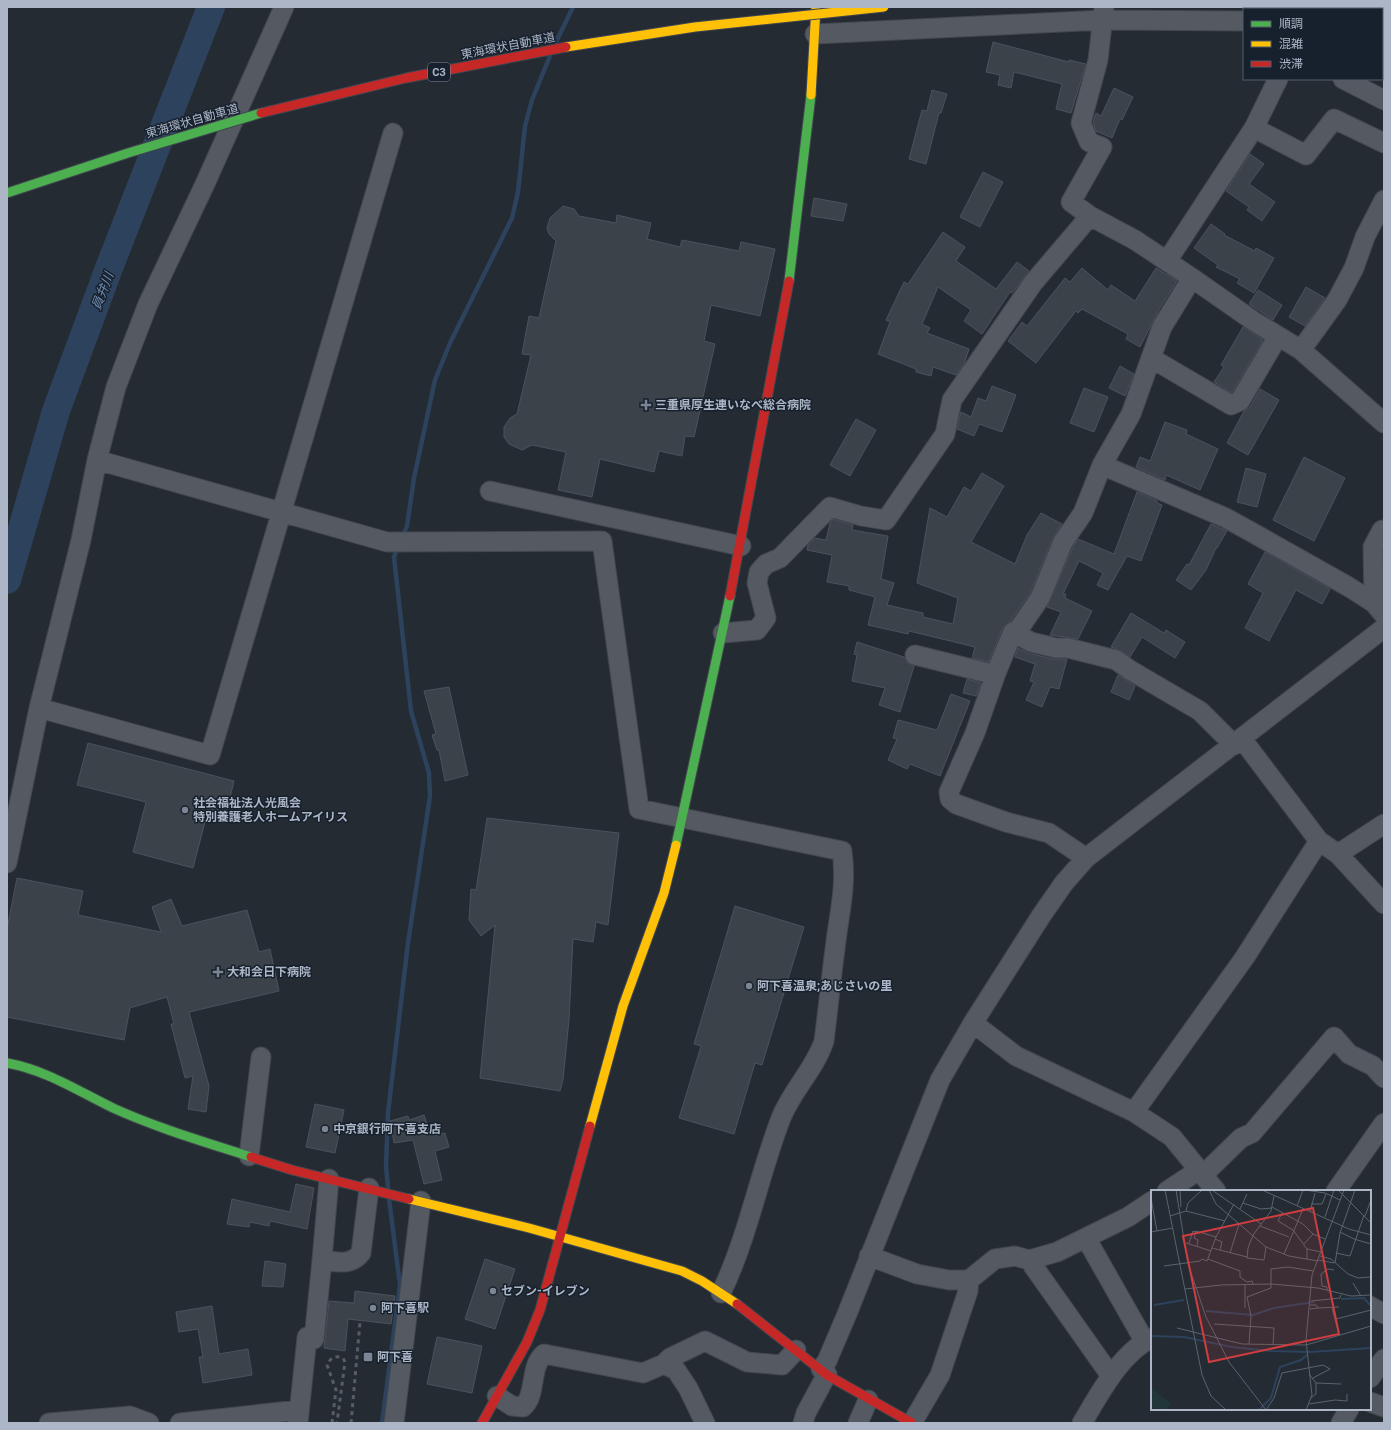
<svg xmlns="http://www.w3.org/2000/svg" width="1391" height="1430" viewBox="0 0 1391 1430" font-family="Roboto,'Noto Sans JP',sans-serif">
	<rect width="100%" height="100%" fill="#242b33"/>
	<g fill="none" stroke-linecap="round" stroke-linejoin="round">
		<path stroke="#2d425c" stroke-width="4.5" d="M 556,42 L 573,7
			M 402,538 L 407,526 L 414,478 L 435,380 L 450,343 L 512,218 L 518,192 L 525,126 L 532,100 L 550,56
			M 388,1188 L 386,1166 L 388,1113 L 408,943 L 430,796 L 429,773 L 411,711 L 394,557 L 398,546
			M 382,1423 L 400,1285 L 389,1199"/>
		<path stroke="#2d425c" stroke-width="28" d="M 7,580 L 56,411 L 109,268 L 211,7"/>
	</g>
	<path fill="#3c424a" stroke="#4b525c" d="M 993,42 L 1069,62 L 1069,60 L 1086,64 L 1071,113 L 1056,109 L 1062,84 L 1014,72 L 1011,88 L 998,85 L 1000,75 L 986,72 Z
		M 1114,88 L 1133,97 L 1122,120 L 1120,119 L 1112,138 L 1096,131 L 1093,122 L 1096,113 L 1101,116 Z
		M 932,90 L 947,94 L 941,113 L 939,113 L 926,164 L 909,159 L 922,110 L 927,111 Z
		M 1250,154 L 1264,164 L 1249,184 L 1275,202 L 1262,221 L 1247,210 L 1249,207 L 1226,191 Z
		M 983,172 L 1003,182 L 980,227 L 960,217 Z
		M 814,198 L 847,204 L 843,221 L 811,216 Z
		M 563,206 L 574,209 L 579,216 L 616,223 L 617,215 L 651,223 L 647,239 L 680,247 L 682,240 L 739,251 L 741,242 L 775,249 L 760,316 L 711,305 L 704,341 L 715,344 L 694,437 L 685,436 L 682,456 L 659,451 L 654,472 L 600,459 L 592,497 L 558,490 L 566,452 L 532,445 L 522,450 L 509,444 L 504,437 L 504,427 L 510,418 L 517,414 L 531,355 L 522,354 L 529,316 L 539,318 L 556,241 L 549,234 L 547,228 L 550,218 Z
		M 1211,224 L 1225,234 L 1224,235 L 1255,251 L 1256,248 L 1274,258 L 1254,293 L 1237,283 L 1240,279 L 1216,267 L 1218,265 L 1194,248 Z
		M 943,232 L 965,247 L 956,261 L 996,289 L 1017,262 L 1029,271 L 1012,293 L 1010,292 L 982,334 L 964,321 L 971,310 L 938,287 L 922,324 L 930,328 L 927,333 L 969,349 L 964,364 L 956,375 L 933,367 L 931,376 L 916,372 L 916,369 L 878,354 L 890,322 L 886,320 L 904,282 L 908,284 Z
		M 1082,268 L 1108,290 L 1111,285 L 1135,301 L 1156,268 L 1177,281 L 1160,308 L 1140,347 L 1126,339 L 1128,334 L 1082,309 L 1078,313 L 1076,311 L 1036,363 L 1008,341 L 1022,322 L 1027,326 L 1065,278 L 1070,282 Z
		M 1306,287 L 1325,298 L 1305,326 L 1289,317 Z
		M 1258,290 L 1282,305 L 1273,320 L 1249,304 Z
		M 1243,327 L 1263,340 L 1232,393 L 1214,382 L 1224,367 L 1221,365 Z
		M 1120,366 L 1134,374 L 1125,396 L 1109,388 Z
		M 992,386 L 1016,395 L 1002,432 L 979,424 L 974,436 L 957,429 L 961,412 L 971,417 L 978,398 L 986,401 Z
		M 1084,388 L 1108,397 L 1094,432 L 1070,423 Z
		M 1260,389 L 1279,400 L 1248,455 L 1227,443 L 1244,411 L 1250,407 Z
		M 856,419 L 876,430 L 850,476 L 830,465 Z
		M 1165,422 L 1187,430 L 1186,434 L 1218,449 L 1200,490 L 1166,475 L 1165,480 L 1136,467 L 1140,457 L 1150,461 Z
		M 1304,457 L 1345,478 L 1314,541 L 1273,520 Z
		M 1246,468 L 1266,474 L 1257,507 L 1237,502 Z
		M 982,473 L 1004,486 L 971,542 L 1015,564 L 1027,535 L 1041,513 L 1062,524 L 1053,538 L 1030,593 L 1010,622 L 1003,627 L 989,662 L 972,658 L 975,647 L 909,631 L 908,634 L 868,625 L 875,597 L 849,590 L 849,586 L 827,582 L 832,555 L 807,550 L 808,545 L 815,538 L 826,540 L 830,523 L 833,519 L 853,525 L 852,530 L 888,536 L 881,579 L 894,583 L 887,605 L 923,613 L 923,617 L 953,624 L 958,598 L 917,583 L 930,508 L 947,517 L 964,487 L 971,491 Z
		M 1137,492 L 1157,501 L 1157,503 L 1162,505 L 1141,561 L 1127,556 L 1108,590 L 1097,585 L 1103,573 L 1079,561 L 1063,594 L 1066,594 L 1065,598 L 1092,611 L 1078,639 L 1050,635 L 1061,612 L 1047,607 L 1073,547 L 1078,539 L 1114,554 Z
		M 1211,524 L 1227,531 L 1217,548 L 1216,548 L 1206,570 L 1191,590 L 1176,580 L 1187,564 L 1189,565 Z
		M 1265,552 L 1330,589 L 1322,604 L 1296,590 L 1269,641 L 1245,628 L 1263,593 L 1248,584 Z
		M 1131,613 L 1164,633 L 1166,630 L 1185,642 L 1175,658 L 1142,637 L 1130,657 L 1122,651 L 1111,647 Z
		M 857,642 L 904,657 L 908,663 L 914,666 L 900,712 L 879,705 L 885,688 L 852,681 L 857,655 L 854,654 Z
		M 1018,648 L 1028,653 L 1053,659 L 1067,659 L 1059,689 L 1050,687 L 1042,707 L 1026,700 L 1034,682 L 1030,681 L 1035,664 L 1015,657 Z
		M 1118,675 L 1135,686 L 1129,700 L 1111,692 Z
		M 967,679 L 981,683 L 976,696 L 963,693 Z
		M 449,687 L 468,775 L 445,781 L 439,750 L 437,750 L 432,735 L 436,734 L 424,691 Z
		M 951,694 L 970,701 L 940,776 L 910,764 L 907,769 L 888,760 L 897,739 L 893,738 L 898,720 L 937,730 Z
		M 88,743 L 234,781 L 224,822 L 206,818 L 193,868 L 133,852 L 146,802 L 77,785 Z
		M 487,818 L 619,833 L 608,925 L 596,922 L 593,942 L 573,939 L 569,1020 L 563,1080 L 560,1091 L 480,1078 L 495,925 L 481,936 L 469,920 L 471,889 L 476,890 Z
		M 17,878 L 83,891 L 78,915 L 161,932 L 152,907 L 171,899 L 182,926 L 247,910 L 259,952 L 270,949 L 279,991 L 189,1012 L 209,1086 L 206,1112 L 188,1109 L 193,1076 L 185,1078 L 171,1024 L 174,1024 L 167,997 L 130,1008 L 124,1040 L 7,1017 L 7,929 Z
		M 735,906 L 804,927 L 762,1065 L 755,1063 L 734,1134 L 679,1118 L 701,1046 L 694,1044 Z
		M 315,1104 L 344,1110 L 335,1153 L 306,1147 Z
		M 424,1115 L 431,1136 L 445,1133 L 449,1147 L 435,1151 L 442,1180 L 424,1184 L 413,1140 L 394,1143 L 390,1121 L 408,1116 L 409,1120 Z
		M 296,1184 L 314,1188 L 307,1229 L 270,1221 L 269,1226 L 250,1222 L 249,1227 L 227,1224 L 232,1199 L 290,1212 Z
		M 485,1259 L 515,1269 L 495,1329 L 465,1319 Z
		M 265,1261 L 286,1264 L 283,1287 L 262,1286 Z
		M 355,1291 L 395,1296 L 391,1324 L 348,1319 L 345,1351 L 324,1348 L 329,1301 L 354,1303 Z
		M 212,1306 L 219,1354 L 248,1349 L 252,1375 L 203,1383 L 199,1357 L 203,1357 L 198,1329 L 179,1332 L 176,1312 Z
		M 437,1337 L 482,1346 L 472,1393 L 427,1384 Z"/>
	<g fill="none" stroke-linecap="round" stroke-linejoin="round">
		<defs>
			<path id="street" d="M 1104,7 L 1098,60 L 1081,123 L 1089,142 L 1102,147 L 1071,202 L 1090,216 L 1135,240 L 1192,278 L 1255,322 L 1301,350 L 1384,423
				M 1382,25 L 1384,26
				M 815,34 L 1103,20 L 1244,21
				M 1343,79 L 1384,100
				M 1254,128 L 1306,155 L 1334,119 L 1384,143
				M 1167,261 L 1254,128 L 1278,79
				M 1301,350 L 1337,300 L 1354,268 L 1365,237 L 1384,200
				M 1151,358 L 1231,405 L 1240,401 L 1278,336
				M 97,460 L 387,542 L 602,541 L 639,809 L 842,851 C 847,887 839,913 835,949 C 831,979 828,1010 824,1041 C 815,1069 792,1090 781,1118 C 759,1175 748,1237 721,1293
				M 1102,465 L 1226,518 L 1255,534 L 1349,587 L 1374,603 L 1384,615
				M 490,491 L 741,546
				M 1374,603 L 1373,547 L 1382,530
				M 723,633 L 757,630 L 766,618 L 757,583 L 759,572 L 766,564 L 780,558 L 830,507 L 861,516 L 886,520 L 945,434 L 952,400 L 1033,283 L 1090,216
				M 1016,633 L 1040,598 L 1063,542 L 1083,513 L 1102,465 L 1131,414 L 1162,327 L 1192,278
				M 915,655 L 988,673 L 996,673
				M 39,708 L 210,755 L 393,133
				M 1242,739 L 1319,841 L 1338,854 L 1384,904
				M 1338,854 L 1384,824
				M 1086,858 L 1049,833 L 1006,822 L 956,804 L 950,799 L 949,792 L 975,733 L 996,673 L 1013,632 L 1031,642 L 1056,648 L 1068,648 L 1116,660 L 1130,670 L 1200,711 L 1234,745
				M 7,863 L 39,708 L 81,540 L 97,460 L 116,387 L 148,304 L 205,184 L 284,7
				M 973,1023 L 1016,1056 L 1134,1112 L 1172,1137 L 1216,1191
				M 1134,1112 L 1245,957 L 1319,841
				M 249,1156 L 261,1057
				M 1203,1175 L 1241,1138 L 1252,1133 L 1334,1037 L 1349,1054 L 1373,1066 L 1384,1078
				M 329,1179 L 322,1260 C 337,1262 351,1266 361,1253 L 369,1188
				M 1167,1191 L 1199,1170
				M 1336,1191 L 1384,1123
				M 1086,1238 L 1145,1342
				M 869,1256 L 917,1274 L 949,1280 L 969,1280 L 995,1259 L 1015,1256 L 1029,1260 L 1057,1252 L 1128,1217 L 1152,1201
				M 1029,1260 L 1111,1376
				M 1370,1306 L 1384,1314
				M 664,1364 L 670,1358 L 705,1341 L 747,1362 L 782,1365 L 796,1350
				M 821,1369 L 827,1361 L 847,1314 L 940,1080 L 973,1023 L 1041,916 L 1064,883 L 1086,858 L 1384,628
				M 1370,1378 L 1384,1359
				M 497,1396 L 512,1406 L 523,1407 C 537,1395 529,1367 544,1354 L 643,1373 L 664,1364 L 676,1370 L 688,1388 L 705,1423
				M 1370,1402 L 1384,1407
				M 49,1423 L 130,1416 L 149,1423
				M 180,1423 L 299,1410
				M 298,1423 L 307,1337 L 314,1339 L 322,1260
				M 394,1423 L 421,1201
				M 803,1423 L 806,1413 L 827,1374
				M 858,1423 L 868,1400
				M 912,1423 L 940,1375 L 968,1291 L 969,1280
				M 1082,1423 C 1099,1395 1121,1352 1152,1338
				M 1341,1423 L 1349,1409"/>
			<path id="fast" d="M 789,281 L 811,95
				M 676,845 L 730,596
				M 7,1063 C 46,1070 78,1091 113,1108 C 157,1128 205,1142 251,1157"/>
			<path id="slow" d="M 811,95 L 816,7
				M 590,1126 L 623,1006 L 664,893 L 676,845
				M 409,1199 L 529,1228 L 682,1271 L 702,1281 L 737,1304"/>
			<path id="jam" d="M 730,596 L 789,281
				M 251,1157 L 292,1170 L 409,1199
				M 737,1304 L 827,1375 L 912,1423
				M 482,1423 L 527,1342 L 540,1310 L 590,1126"/>
		</defs>
		<use href="#street" stroke="#42474e" stroke-width="21"/>
		<use href="#fast" stroke="#42474e" stroke-width="11"/>
		<use href="#slow" stroke="#42474e" stroke-width="11"/>
		<use href="#jam" stroke="#42474e" stroke-width="11"/>
		<use href="#street" stroke="#545962" stroke-width="19"/>
		<use href="#fast" stroke="#4caf50" stroke-width="9"/>
		<use href="#slow" stroke="#ffc107" stroke-width="9"/>
		<use href="#jam" stroke="#c62828" stroke-width="9"/>
		<path stroke="#585d65" stroke-width="3" stroke-dasharray="4 4" stroke-linecap="butt" d="M 332,1423 L 336,1390 L 327,1365 C 330,1358 335,1355 343,1358 L 345,1362 L 337,1423
			M 351,1423 L 360,1322"/>
		<defs>
			<path id="fast-bridge" d="M 7,193 L 128,153 L 261,113"/>
			<path id="slow-bridge" d="M 566,47 L 695,27 L 884,7"/>
			<path id="jam-bridge" d="M 261,113 L 406,78 L 566,47"/>
		</defs>
		<use href="#fast-bridge" stroke="#404650" stroke-width="11" stroke-linecap="butt"/>
		<use href="#slow-bridge" stroke="#404650" stroke-width="11" stroke-linecap="butt"/>
		<use href="#jam-bridge" stroke="#404650" stroke-width="11" stroke-linecap="butt"/>
		<use href="#fast-bridge" stroke="#4caf50" stroke-width="9"/>
		<use href="#slow-bridge" stroke="#ffc107" stroke-width="9"/>
		<use href="#jam-bridge" stroke="#c62828" stroke-width="9"/>
	</g>
	<g fill="#7c8593" stroke="#17212e" stroke-width="1.5">
		<path d="M644 399h4v4h4v4h-4v4h-4v-4h-4v-4h4z"/>
		<circle cx="185" cy="810" r="4"/>
		<path d="M216 966h4v4h4v4h-4v4h-4v-4h-4v-4h4z"/>
		<circle cx="749" cy="986" r="4"/>
		<circle cx="325" cy="1129" r="4"/>
		<circle cx="493" cy="1291" r="4"/>
		<circle cx="373" cy="1308" r="4"/>
		<rect x="363" y="1352" width="10" height="10" rx="2"/>
	</g>
	<g text-anchor="middle" stroke-width="3" stroke-linejoin="round" paint-order="stroke">
		<rect fill="#17212e" stroke="#7f8999" stroke-width="1" x="428" y="63" width="22" height="18" rx="3"/>
		<g font-size="11" font-weight="bold" fill="#acb6c7">
			<text x="439" y="76">C3</text>
		</g>
		<g font-size="12" fill="#acb6c7" stroke="#17212e">
			<text transform="translate(508 46) rotate(-11)" y="4">東海環状自動車道</text>
			<text transform="translate(192 121) rotate(-16)" y="4">東海環状自動車道</text>
		</g>
		<g font-size="12" font-weight="bold" fill="#acb6c7" stroke="#17212e" text-anchor="start">
			<text x="655" y="409">三重県厚生連いなべ総合病院</text>
			<text x="193" y="807">社会福祉法人光風会<tspan x="193" dy="14">特別養護老人ホームアイリス</tspan></text>
			<text x="227" y="976">大和会日下病院</text>
			<text x="757" y="990">阿下喜温泉;あじさいの里</text>
			<text x="333" y="1133">中京銀行阿下喜支店</text>
			<text x="501" y="1295">セブン-イレブン</text>
			<text x="381" y="1312">阿下喜駅</text>
			<text x="377" y="1361">阿下喜</text>
		</g>
		<g font-size="13" font-style="italic" fill="#718eb2" stroke="#17212e">
			<text transform="translate(102 291) rotate(-69)" y="5">員弁川</text>
		</g>
	</g>
	<g transform="translate(1151 1190)">
		<rect width="220" height="220" fill="#242b33"/>
		<path d="M 0,197 L 20,214 L 15,220 L 0,217 Z" fill="#213639"/>
		<path fill="none" stroke="#2d425c" stroke-width="2" d="M 190,109 L 213,108 L 220,116M 3,115 L 33,110M 55,121 L 102,125 L 123,118 L 163,112M 0,146 L 33,147 L 81,157 L 120,161 L 159,162 L 220,158M 108,220 L 120,208 L 129,177 L 150,170 L 157,164"/>
		<path fill="none" stroke="#5a636e" stroke-width="1" d="M 14,0 L 51,185 L 60,206 L 75,220M 25,0 L 37,74 L 55,127 L 78,172 L 115,220M 29,0 L 30,17M 58,0 L 65,14 L 115,57 L 138,66 L 167,71M 61,0 L 110,34M 111,0 L 198,39 L 220,45M 154,0 L 174,3 L 189,10M 187,0 L 220,33M 0,8 L 6,41M 92,13 L 110,19 L 121,18M 160,14 L 171,14 L 175,4M 146,16 L 152,0M 121,17 L 152,34 L 162,44 L 174,49M 89,19 L 96,4M 35,21 L 37,13 L 51,0M 159,22 L 164,3M 131,23 L 127,31 L 142,40M 19,26 L 35,21 L 74,31M 214,26 L 220,10M 174,27 L 183,0M 109,36 L 138,47M 142,40 L 156,59 L 156,69M 0,42 L 22,38M 189,42 L 203,49M 102,45 L 97,58 L 96,68 L 113,70 L 115,57M 102,45 L 120,21 L 123,6M 64,49 L 71,52 L 69,60M 203,49 L 220,54M 35,53 L 60,61M 38,53 L 42,41 L 45,42M 153,54 L 162,44M 46,56 L 47,50 L 43,48 L 45,41 L 65,47M 61,58 L 96,67M 156,59 L 170,62M 79,63 L 88,34M 185,63 L 199,66 L 213,25M 133,64 L 152,19M 169,66 L 180,69 L 197,84 L 207,88 L 220,87M 57,69 L 89,81 L 89,87 L 96,92 L 101,91 L 102,94M 167,70 L 183,73M 184,73 L 189,43 L 204,0M 13,76 L 49,71 L 51,69 L 56,71 L 65,47 L 83,14M 202,93 L 210,106M 34,99 L 70,95 L 120,94 L 167,98 L 200,106 L 220,105M 176,100 L 176,97 L 171,96 L 170,84 L 177,79 L 183,80M 160,111 L 189,108 L 190,105M 159,115 L 165,115 L 167,118 L 159,119M 94,118 L 94,94M 167,118 L 188,117M 181,118 L 188,144M 185,129 L 220,120M 63,134 L 123,138 L 122,155M 26,138 L 91,154 L 155,155 L 220,136M 98,154 L 100,126 L 96,107 L 120,98 L 120,79 L 137,77 L 162,81M 158,184 L 165,193 L 190,194M 162,188 L 179,179M 160,208 L 165,204 L 165,193M 158,214 L 184,210 L 196,211 L 196,204M 115,220 L 123,208 L 131,183 L 172,175 L 179,179M 155,220 L 161,205 L 155,150 L 161,85 L 193,0"/>
		<path fill="#d03d40" fill-opacity="0.15" stroke="#d03d40" stroke-width="2" d="M 162,18 L 188,144 L 58,172 L 32,46 Z"/>
		<rect width="220" height="220" fill="none" stroke="#acb6c7" stroke-width="2"/>
	</g>
	<rect width="1391" height="1430" fill="none" stroke="#acb6c7" stroke-width="16"/>
	<rect x="1243" y="8" width="140" height="72" fill="#17212e" stroke="#535d6b"/>
	<rect x="1251" y="21" width="20" height="6" fill="#4caf50" stroke="#535d6b"/>
	<text x="1279" y="28" font-size="12" fill="#acb6c7">順調</text>
	<rect x="1251" y="41" width="20" height="6" fill="#ffc107" stroke="#535d6b"/>
	<text x="1279" y="48" font-size="12" fill="#acb6c7">混雑</text>
	<rect x="1251" y="61" width="20" height="6" fill="#c62828" stroke="#535d6b"/>
	<text x="1279" y="68" font-size="12" fill="#acb6c7">渋滞</text>
</svg>
